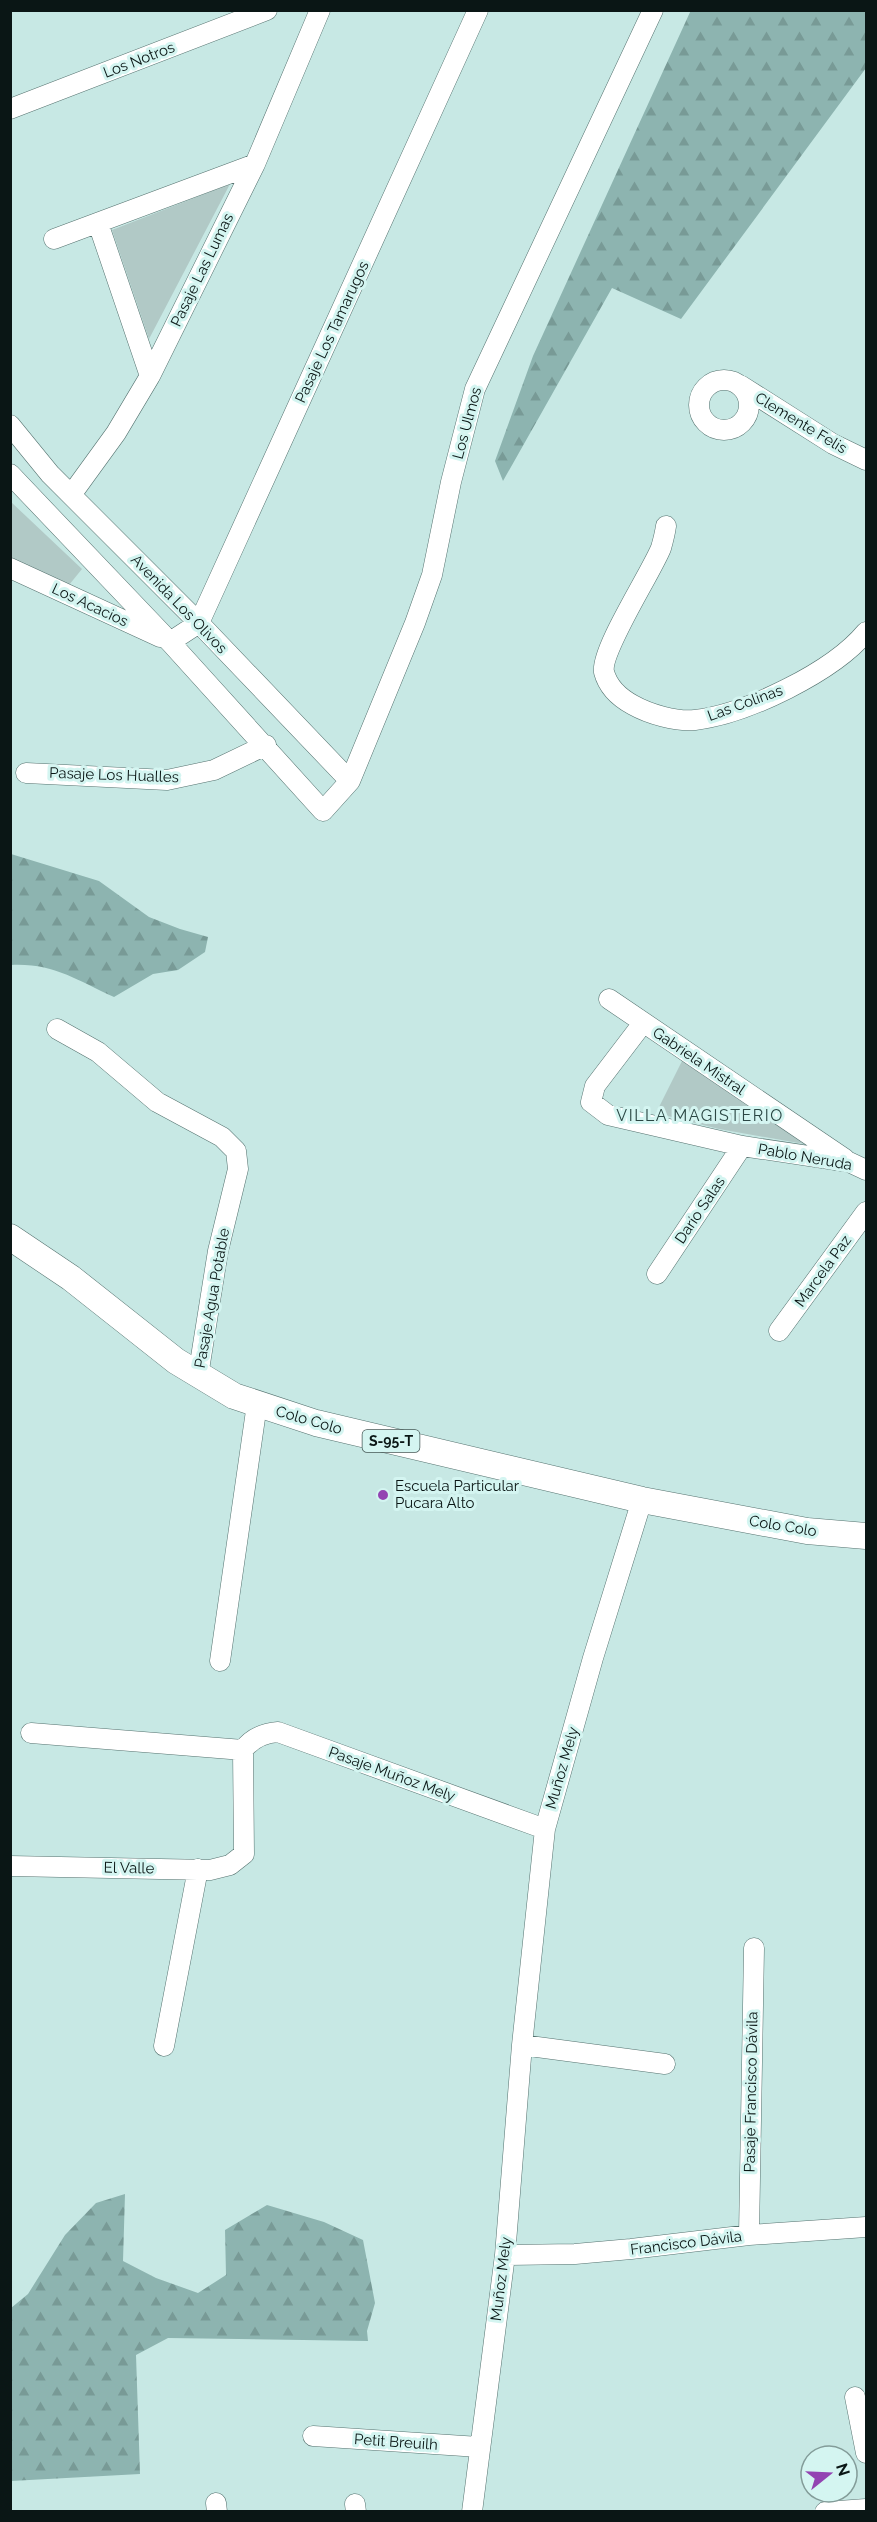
<svg xmlns="http://www.w3.org/2000/svg" width="877" height="2522" viewBox="0 0 877 2522" font-family="Raleway,sans-serif">
	<defs>
		<pattern id="forest-firs" width="22" height="20" patternUnits="userSpaceOnUse" patternTransform="scale(1.5)"><rect width="22" height="20" fill="#8db4b0"/><path d="M5 1l3.5 6h-7zM16 11l3.5 6h-7z" fill="#789a96"/></pattern>
	</defs>
	<rect width="100%" height="100%" fill="#c7e8e4"/>
	<path fill="#b1c9c6" d="M 230,184 L 149,339 L 112,230 Z
		M 10,501 L 82,569 L 69,585 L 11,558 Z
		M 683,1059 L 804,1144 L 719,1129 L 656,1113 Z"/>
	<path fill="url(#forest-firs)" d="M 691,10 L 866,11 L 866,68 L 681,319 L 612,288 L 503,481 L 495,461 L 533,356 Z
		M 11,854 L 99,881 L 149,917 L 180,929 L 208,937 L 205,952 L 178,970 L 153,974 L 114,997 C 76,980 54,963 11,965 Z
		M 125,2194 L 123,2261 L 156,2278 L 198,2293 L 226,2275 L 225,2230 L 267,2205 L 324,2222 L 363,2240 L 375,2303 L 367,2331 L 368,2341 L 168,2338 L 136,2355 L 140,2474 L 11,2481 L 11,2308 L 28,2294 L 65,2235 L 96,2203 Z"/>
	<g fill="none" stroke-linecap="round" stroke-linejoin="round">
		<defs>
			<path id="minor" d="M 10,109 L 267,10
				M 98,223 L 150,376
				M 54,239 L 255,164
				M699 405a25 25 0 1 1 50 0a25 25 0 1 1-50 0Z
				M 740,385 L 833,444 L 866,460
				M 10,425 L 50,474 L 199,623 L 350,781
				M 10,474 L 170,642 L 323,811 L 350,781 L 415,623 L 432,575 L 451,482 L 475,389 L 653,10
				M 71,495 L 116,433 L 150,376 L 255,164 L 320,10
				M 666,526 C 665,533 663,541 661,548 C 651,573 600,651 604,672 C 608,687 620,698 633,705 C 649,714 676,722 695,720 C 746,714 833,672 866,632
				M 10,568 L 160,637
				M 170,642 L 199,623 L 478,10
				M 26,773 L 167,780 L 214,770 L 266,745
				M 609,999 L 845,1159
				M 643,1023 L 595,1086 L 591,1102 L 608,1115 L 742,1146 L 849,1162 L 866,1170
				M 57,1029 L 98,1052 L 157,1102 L 222,1137 L 236,1151 L 238,1169 L 218,1251 L 198,1376
				M 657,1274 L 742,1146
				M 779,1331 L 866,1212
				M 220,1661 L 257,1404
				M 31,1733 L 243,1750
				M 10,1866 L 210,1870 L 230,1865 L 244,1854 L 243,1750 C 252,1738 263,1733 278,1732 L 545,1829
				M 522,2045 L 665,2064
				M 164,2046 L 198,1869
				M 749,2235 L 754,1948
				M 505,2255 L 575,2254 L 631,2249 L 749,2235 L 866,2227
				M 855,2397 L 866,2453
				M 313,2436 L 479,2447
				M 216,2503 L 217,2512
				M 355,2504 L 356,2512
				M 472,2512 L 505,2255 L 522,2045 L 545,1829 L 593,1658 L 642,1500
				M 825,2512 L 866,2509"/>
			<path id="major" d="M 10,1237 L 71,1278 L 176,1361 L 234,1396 L 316,1423 L 642,1500 L 807,1531 L 866,1536"/>
		</defs>
		<use href="#minor" stroke="#55726f" stroke-width="21"/>
		<use href="#major" stroke="#55726f" stroke-width="27"/>
		<use href="#minor" stroke="#fff" stroke-width="20"/>
		<use href="#major" stroke="#fff" stroke-width="26"/>
	</g>
	<circle fill="#9343b2" stroke="#d4f5f1" stroke-width="2" cx="383" cy="1495" r="6"/>
	<g text-anchor="middle" stroke-width="6" stroke-linejoin="round" paint-order="stroke">
		<rect fill="#d4f5f1" stroke="#475957" stroke-width="1.5" x="362.5" y="1430" width="57" height="22" rx="4.5"/>
		<g font-size="14" font-weight="bold" fill="#0a1615">
			<text x="391" y="1446">S-95-T</text>
		</g>
		<g font-size="15" fill="#0a1615" stroke="#d4f5f1">
			<text transform="translate(139 60) rotate(-21)" y="5">Los Notros</text>
			<text transform="translate(202 270) rotate(-64)" y="5">Pasaje Las Lumas</text>
			<text transform="translate(332 332) rotate(-65)" y="5">Pasaje Los Tamarugos</text>
			<text transform="translate(467 423) rotate(-75)" y="5">Los Ulmos</text>
			<text transform="translate(801 423) rotate(31)" y="5">Clemente Felis</text>
			<text transform="translate(179 604) rotate(46)" y="5">Avenida Los Olivos</text>
			<text transform="translate(90 605) rotate(25)" y="5">Los Acacios</text>
			<text transform="translate(745 703) rotate(-20)" y="5">Las Colinas</text>
			<text transform="translate(114 775) rotate(2)" y="5">Pasaje Los Hualles</text>
			<text transform="translate(699 1061) rotate(34)" y="5">Gabriela Mistral</text>
			<text transform="translate(805 1157) rotate(10)" y="5">Pablo Neruda</text>
			<text transform="translate(700 1210) rotate(-56)" y="5">Darío Salas</text>
			<text transform="translate(823 1271) rotate(-54)" y="5">Marcela Paz</text>
			<text transform="translate(212 1298) rotate(-80)" y="5">Pasaje Agua Potable</text>
			<text transform="translate(309 1420) rotate(16)" y="5">Colo Colo</text>
			<text transform="translate(783 1526) rotate(9)" y="5">Colo Colo</text>
			<text transform="translate(562 1768) rotate(-74)" y="5">Muñoz Mely</text>
			<text transform="translate(392 1774) rotate(20)" y="5">Pasaje Muñoz Mely</text>
			<text transform="translate(129 1868) rotate(1)" y="5">El Valle</text>
			<text transform="translate(751 2092) rotate(-89)" y="5">Pasaje Francisco Dávila</text>
			<text transform="translate(686 2243) rotate(-7)" y="5">Francisco Dávila</text>
			<text transform="translate(501 2279) rotate(-83)" y="5">Muñoz Mely</text>
			<text transform="translate(396 2442) rotate(4)" y="5">Petit Breuilh</text>
		</g>
		<g font-size="15" fill="#0a1615" stroke="#d4f5f1" text-anchor="start">
			<text x="395" y="1491">Escuela Particular<tspan x="395" dy="17">Pucara Alto</tspan></text>
		</g>
		<g font-size="16" letter-spacing="1.5" fill="#2b4744" stroke="#d4f5f1">
			<text x="700" y="1121">VILLA MAGISTERIO</text>
		</g>
	</g>
	<rect width="877" height="2522" fill="none" stroke="#0a1615" stroke-width="24"/>
	<g transform="translate(829 2474) rotate(72)"><circle r="28" fill="#d4f5f1" stroke="#839c99" stroke-width="1.5"/>
	<path d="M0-4.5L10 22L0 15L-10 22Z" fill="#9343b2"/>
	<text y="-9" font-size="16" font-weight="bold" text-anchor="middle" fill="#0a1615">N</text>
	</g>
</svg>
